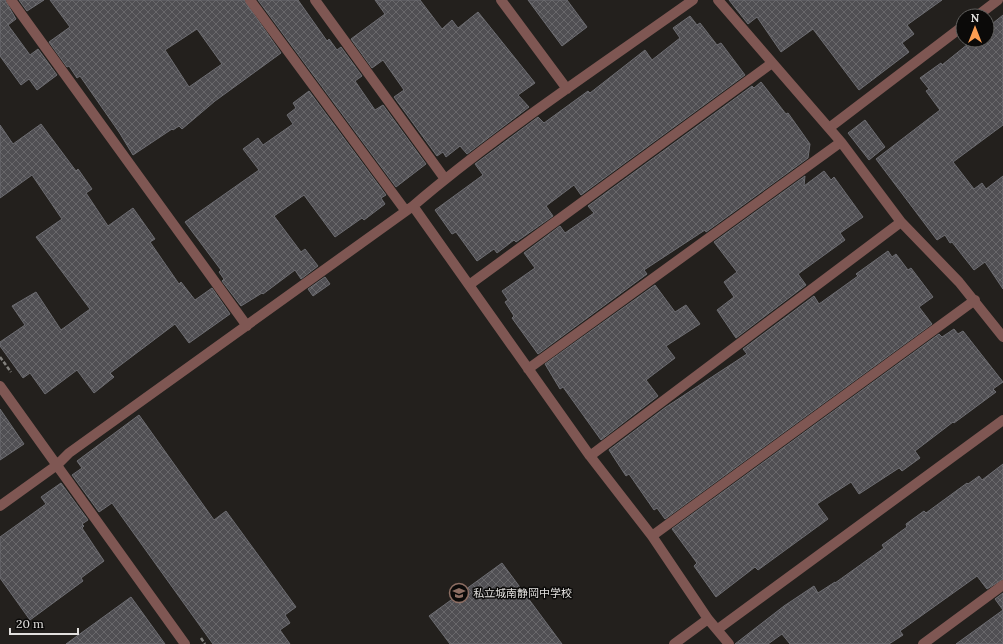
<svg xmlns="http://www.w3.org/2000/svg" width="1003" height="644" viewBox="0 0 1003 644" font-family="Lora,'Noto Sans JP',serif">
	<defs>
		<pattern id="building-cross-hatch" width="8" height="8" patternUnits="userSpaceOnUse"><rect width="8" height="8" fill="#504f53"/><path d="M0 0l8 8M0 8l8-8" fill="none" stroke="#69686b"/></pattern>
	</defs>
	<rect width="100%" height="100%" fill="#23201d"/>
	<path fill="url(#building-cross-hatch)" stroke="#6d6d72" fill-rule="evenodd" d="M 0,0 L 5,0 L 16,19 L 8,25 L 30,55 L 38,49 L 57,75 L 37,90 L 29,79 L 21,85 L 0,56 Z
		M 19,0 L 44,0 L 27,11 Z
		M 50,0 L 244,0 L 281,53 L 215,101 L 182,129 L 179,126 L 173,130 L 172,129 L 133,155 L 119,132 L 80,76 L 77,78 L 69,66 L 67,67 L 49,42 L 70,27 ZM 197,29 L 222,64 L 189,87 L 165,50 Z
		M 258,0 L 298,0 L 327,41 L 329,39 L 337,50 L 341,47 L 362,76 L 355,81 L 375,110 L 383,105 L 426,164 L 396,187 Z
		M 375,0 L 420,0 L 442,29 L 452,20 L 458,28 L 478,12 L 535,83 L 518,95 L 529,107 L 467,154 L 460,146 L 446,157 L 443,152 L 437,156 L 394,97 L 404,90 L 383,60 L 372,68 L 351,39 L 385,14 Z
		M 528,0 L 567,0 L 587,27 L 562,46 Z
		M 729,0 L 942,0 L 907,25 L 914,34 L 902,43 L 909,52 L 859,90 L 813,29 L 781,52 L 757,17 L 748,24 Z
		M 1003,15 L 1003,125 L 953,162 L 974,189 L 982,183 L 986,189 L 1003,176 L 1003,289 L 985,262 L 974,270 L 952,242 L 950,243 L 945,235 L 937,240 L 876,159 L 940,110 L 926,91 L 929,89 L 920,78 L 941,63 L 942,65 L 973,40 L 987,40 L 987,28 Z
		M 690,16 L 697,25 L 700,23 L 717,45 L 721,43 L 745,75 L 581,195 L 574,185 L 546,206 L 553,216 L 516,242 L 514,240 L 497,253 L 494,249 L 477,261 L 456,232 L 452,234 L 435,210 L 483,175 L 475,164 L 538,117 L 544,123 L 588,91 L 590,93 L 645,50 L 652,60 L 680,38 L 673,28 Z
		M 761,82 L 786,114 L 788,113 L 810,144 L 808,158 L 706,232 L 705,230 L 644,270 L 647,274 L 538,354 L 512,318 L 514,316 L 505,302 L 508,300 L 502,291 L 535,268 L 524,253 L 560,226 L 565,233 L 594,213 L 588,206 L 752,86 L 754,88 Z
		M 309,91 L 386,195 L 381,198 L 385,204 L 364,220 L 362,218 L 335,237 L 304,195 L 274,216 L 301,252 L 305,249 L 318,266 L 301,279 L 295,270 L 263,294 L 262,293 L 241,306 L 222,281 L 224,279 L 219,272 L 221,270 L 185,222 L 259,170 L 243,149 L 258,138 L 263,145 L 293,124 L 287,115 L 296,108 L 293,103 Z
		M 865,120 L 885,147 L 869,160 L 848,133 Z
		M 41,124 L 76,171 L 78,169 L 92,189 L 86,193 L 108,226 L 133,208 L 155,239 L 150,242 L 179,284 L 181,282 L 195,300 L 212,288 L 230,314 L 189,343 L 175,324 L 110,373 L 114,377 L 94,393 L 77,370 L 45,394 L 30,373 L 23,378 L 0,346 L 0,342 L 25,325 L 12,306 L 36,292 L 61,330 L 90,309 L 36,237 L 62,219 L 32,175 L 0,198 L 0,125 L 13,144 Z
		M 824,171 L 831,180 L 834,177 L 863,217 L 840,233 L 845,240 L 798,274 L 806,285 L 736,338 L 717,310 L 734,297 L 724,282 L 737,272 L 714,242 L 805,176 L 804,186 Z
		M 888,251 L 892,257 L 896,254 L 908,270 L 911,268 L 933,297 L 919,307 L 932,324 L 665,519 L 657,508 L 654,510 L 629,474 L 626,476 L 609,450 L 666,407 L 747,354 L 743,349 L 814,296 L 819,304 L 858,276 L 856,274 Z
		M 325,277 L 330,284 L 313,296 L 308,289 Z
		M 655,285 L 675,312 L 686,305 L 700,324 L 666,346 L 675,358 L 646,380 L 658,396 L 601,440 L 563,387 L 560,389 L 545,364 Z
		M 954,329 L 958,334 L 963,331 L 1003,382 L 993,389 L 996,392 L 954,423 L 953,422 L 915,451 L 920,458 L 902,471 L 899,468 L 859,494 L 851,482 L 817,504 L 828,519 L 758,570 L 755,567 L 716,597 L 694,566 L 697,563 L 672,529 L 939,334 L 942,337 Z
		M 0,409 L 24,444 L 0,460 Z
		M 139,415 L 214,520 L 226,511 L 296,607 L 285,615 L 290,623 L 280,630 L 290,644 L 213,644 L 112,503 L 99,512 L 72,475 L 82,468 L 77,461 Z
		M 1003,464 L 1003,579 L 987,589 L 977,576 L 900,631 L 903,635 L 889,644 L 790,644 L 782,634 L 768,644 L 735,644 L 784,606 L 814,586 L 818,593 L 835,582 L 835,583 L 884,548 L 882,545 L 907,527 L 906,524 L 924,511 L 926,513 L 967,483 L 968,484 L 979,476 L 982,480 Z
		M 61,483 L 88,520 L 82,524 L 84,526 L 82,528 L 104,561 L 81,578 L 83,581 L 30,620 L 0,578 L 0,537 L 46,504 L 41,497 Z
		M 502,563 L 562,644 L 450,644 L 429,616 Z
		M 1003,593 L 1003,610 L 995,599 Z
		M 131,597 L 165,644 L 66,644 Z
		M 1003,610 L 1003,644 L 956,644 Z"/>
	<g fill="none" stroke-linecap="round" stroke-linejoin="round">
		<path stroke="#82807d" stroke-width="2.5" stroke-dasharray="4 2" stroke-linecap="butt" d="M 0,357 L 11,372
			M 201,638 L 205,644"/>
		<path stroke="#7f5753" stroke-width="10" d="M 11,0 L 247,326
			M 250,0 L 405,210
			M 315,0 L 445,179
			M 501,0 L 567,89
			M 718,0 L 841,142 L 901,222 L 959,282 L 1003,337
			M 977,16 L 998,0
			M 829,128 L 963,26
			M 413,206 L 590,456 L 652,536 L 708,619 L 729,644
			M 469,285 L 772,63
			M 528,369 L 841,142
			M 0,386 L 185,644
			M 590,456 L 901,222
			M 0,506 L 57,465 L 69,453 L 413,206 C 501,131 599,67 693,0
			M 652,536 L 975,300
			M 718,629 L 1003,420
			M 674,644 L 708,619
			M 923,644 L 1003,585"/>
	</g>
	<defs>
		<symbol id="school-ring" viewBox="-11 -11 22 22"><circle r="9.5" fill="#0b0a09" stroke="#8d6e63" stroke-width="1.5"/><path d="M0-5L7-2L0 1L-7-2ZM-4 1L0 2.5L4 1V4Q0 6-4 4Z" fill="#8d6e63"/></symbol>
	</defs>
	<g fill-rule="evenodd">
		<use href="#school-ring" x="448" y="582" width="22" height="22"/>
	</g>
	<g text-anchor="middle" stroke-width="3" stroke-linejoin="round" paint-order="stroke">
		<g font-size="11" fill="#e2e0de" stroke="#0b0a09" text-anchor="start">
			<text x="473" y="597">私立城南静岡中学校</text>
		</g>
	</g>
	<g transform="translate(975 28)"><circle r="19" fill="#0b0a09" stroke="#61605e"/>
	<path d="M0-3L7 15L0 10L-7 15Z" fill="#fc9e52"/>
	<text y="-6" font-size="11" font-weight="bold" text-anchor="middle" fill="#e2e0de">N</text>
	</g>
	<path d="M10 628v6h68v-6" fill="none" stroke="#e2e0de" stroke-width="2"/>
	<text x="16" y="628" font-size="12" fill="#e2e0de" stroke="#0b0a09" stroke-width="3" paint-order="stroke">20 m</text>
</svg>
